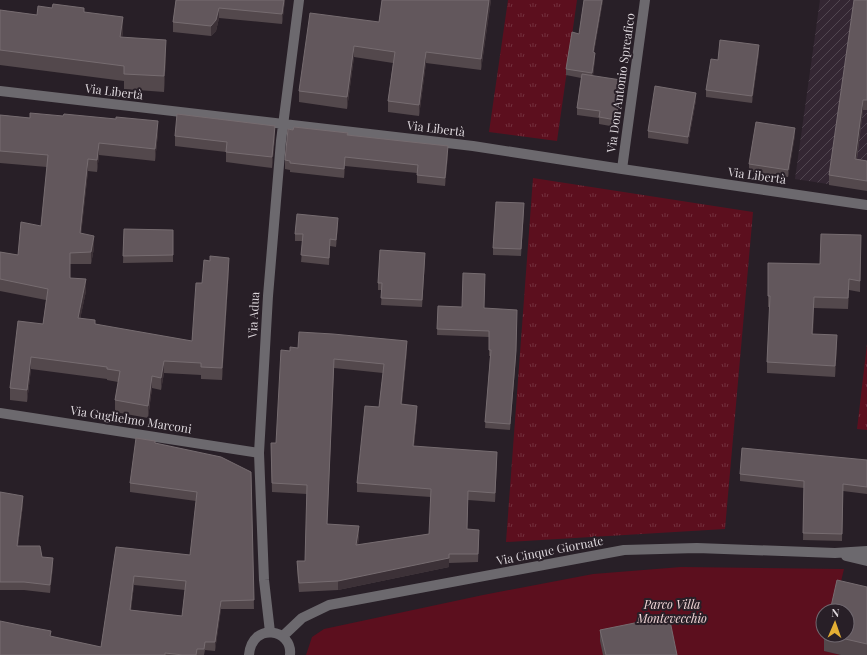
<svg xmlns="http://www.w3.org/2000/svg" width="867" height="655" viewBox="0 0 867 655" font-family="'Playfair Display',serif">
	<defs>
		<pattern id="industrial-furrows" width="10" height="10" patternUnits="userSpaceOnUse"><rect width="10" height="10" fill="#342733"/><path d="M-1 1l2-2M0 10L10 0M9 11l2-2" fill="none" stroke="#514650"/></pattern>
		<pattern id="grass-tufts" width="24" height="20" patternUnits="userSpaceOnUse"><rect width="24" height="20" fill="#5c0f1e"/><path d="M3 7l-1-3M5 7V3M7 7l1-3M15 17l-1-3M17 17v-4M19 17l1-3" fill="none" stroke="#73313e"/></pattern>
	</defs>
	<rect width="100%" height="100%" fill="#281f27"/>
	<path fill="url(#industrial-furrows)" d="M 820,0 L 867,0 L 867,190 L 795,179 Z"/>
	<path fill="url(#grass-tufts)" d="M 508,0 L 577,0 L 557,141 L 489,132 Z
		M 533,178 L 753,212 L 725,529 L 506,542 Z
		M 867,344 L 867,430 L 857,429 Z"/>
	<path fill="#5c0f1e" d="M 681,567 L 844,569 L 834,611 L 823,611 L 823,635 L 828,635 L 825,651 L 841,655 L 306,655 L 312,637 L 324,629 L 483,595 L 593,574 Z"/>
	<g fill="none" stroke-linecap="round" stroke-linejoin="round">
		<path stroke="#6c696e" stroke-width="10" d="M 0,91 L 473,146 L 622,169 L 867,205
			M 622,169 L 645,0
			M 0,413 L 259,453
			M 846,556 L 867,561
			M 270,632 L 264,580 L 259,453 L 268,296 L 281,141 L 299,0
			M 283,636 L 302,618 L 329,605 L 624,550 L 697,548 L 835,553 L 867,551
			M 249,655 C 252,621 293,629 290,655"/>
	</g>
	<path fill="#53484c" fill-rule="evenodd" d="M 176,0 L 285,0 L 282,24 L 219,18 L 216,31 L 211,36 L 173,32 L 173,22 Z
		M 382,0 L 491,0 L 481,70 L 426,63 L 419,116 L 388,112 L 388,101 L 393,63 L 354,57 L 347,109 L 299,102 L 299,91 L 379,22 Z
		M 584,0 L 603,0 L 594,52 L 595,59 L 593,76 L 621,87 L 616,127 L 599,124 L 599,118 L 577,115 L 577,108 L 581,78 L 566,75 L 566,69 L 579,34 Z
		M 867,0 L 867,110 L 863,110 L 857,159 L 867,161 L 867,191 L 829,185 L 829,175 Z
		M 0,10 L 37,15 L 84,12 L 123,32 L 122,37 L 166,55 L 164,92 L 124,89 L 124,81 L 0,65 Z
		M 759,52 L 752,103 L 706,97 L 706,90 L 718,60 Z
		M 696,100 L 688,144 L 648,138 L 648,131 Z
		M 0,115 L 30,118 L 63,116 L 158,133 L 155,161 L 99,155 L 97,172 L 88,171 L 81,234 L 94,248 L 91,264 L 70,264 L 70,278 L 86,291 L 80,319 L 95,325 L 192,341 L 202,283 L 229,269 L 222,380 L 201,379 L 201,375 L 164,373 L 161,390 L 152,388 L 148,418 L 115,412 L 115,400 L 118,382 L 107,380 L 107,379 L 31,369 L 27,402 L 10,400 L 10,388 L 43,324 L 46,300 L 0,291 L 0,252 L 18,255 L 41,226 L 47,167 L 0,163 Z
		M 348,135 L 448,155 L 445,186 L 417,183 L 417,173 L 345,166 L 344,178 L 290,172 L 290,170 L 285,169 L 285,160 Z
		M 795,135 L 788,177 L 749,171 L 749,164 Z
		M 175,136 L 275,136 L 272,168 L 226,162 L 226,152 L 175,146 Z
		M 524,210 L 521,256 L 493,255 L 493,248 Z
		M 338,225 L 336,247 L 330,246 L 329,265 L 301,262 L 303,241 L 295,241 L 295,234 Z
		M 124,229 L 173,230 L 173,262 L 123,263 Z
		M 861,235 L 860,292 L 849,290 L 848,309 L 814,308 L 813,334 L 837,346 L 835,377 L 767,373 L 767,362 L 770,307 L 768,307 L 768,263 L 820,264 Z
		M 425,260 L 422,307 L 381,305 L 382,290 L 378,290 L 378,283 Z
		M 438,306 L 484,308 L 516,356 L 510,430 L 485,428 L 490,356 L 489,356 L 489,337 L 437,335 Z
		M 298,348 L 407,350 L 402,404 L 417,415 L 414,446 L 497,461 L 495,502 L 468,500 L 467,529 L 479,538 L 478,562 L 449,563 L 449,567 L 338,590 L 299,592 L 297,570 L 297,561 L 305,561 L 307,494 L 272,492 L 271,452 L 271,443 L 276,443 L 290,351 ZM 334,368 L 383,373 L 379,407 L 357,483 L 357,492 L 431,497 L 429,534 L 358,545 L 359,535 L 327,524 Z
		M 155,443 L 251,472 L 254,609 L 221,609 L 215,651 L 205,650 L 204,655 L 0,655 L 51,637 L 101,647 L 116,547 L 190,555 L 196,501 L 130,492 L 130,483 ZM 134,585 L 185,590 L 182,616 L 131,610 Z
		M 867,460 L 867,494 L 843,491 L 842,541 L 803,540 L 804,488 L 740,481 L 740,474 Z
		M 0,492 L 23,504 L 18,546 L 42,557 L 53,566 L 50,593 L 24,590 L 0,590 Z
		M 867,587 L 867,655 L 841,655 L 824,651 L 824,635 L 847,635 Z
		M 600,630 L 677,655 L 603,655 L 600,641 Z"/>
	<path fill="#3c3137" d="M 284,0 L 285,0 L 282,24 L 282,14 Z
		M 489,0 L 491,0 L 481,70 L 481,59 Z
		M 602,0 L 603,0 L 593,58 L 593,52 Z
		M 219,8 L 219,18 L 216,31 L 211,36 L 211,26 Z
		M 123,17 L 123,32 L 120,52 L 120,37 Z
		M 166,40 L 166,55 L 164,92 L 164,76 Z
		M 759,45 L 759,52 L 752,103 L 752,96 Z
		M 354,46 L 354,57 L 347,109 L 347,97 Z
		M 426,52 L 426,63 L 419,116 L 419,105 Z
		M 595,53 L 595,59 L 592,79 L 592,73 Z
		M 621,80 L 621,87 L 616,127 L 616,120 Z
		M 696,93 L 696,100 L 688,144 L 688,137 Z
		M 863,100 L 863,110 L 855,169 L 855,159 Z
		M 158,121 L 158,133 L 155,161 L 155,149 Z
		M 275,126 L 275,136 L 272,168 L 272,157 Z
		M 795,128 L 795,135 L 788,177 L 788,170 Z
		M 99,143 L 99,155 L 97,172 L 97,160 Z
		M 448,146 L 448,155 L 445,186 L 445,178 Z
		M 345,157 L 345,166 L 344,178 L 344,169 Z
		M 88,159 L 88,171 L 80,245 L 80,233 Z
		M 524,203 L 524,210 L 521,256 L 521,249 Z
		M 338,218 L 338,225 L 336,247 L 336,240 Z
		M 94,236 L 94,248 L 91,264 L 91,252 Z
		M 330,239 L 330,246 L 329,265 L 329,258 Z
		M 425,253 L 425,260 L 422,307 L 422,300 Z
		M 229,258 L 229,269 L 222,380 L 222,368 Z
		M 86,279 L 86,291 L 78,330 L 78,318 Z
		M 814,297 L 814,308 L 812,345 L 812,334 Z
		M 517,310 L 516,356 L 510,430 L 510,424 Z
		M 837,335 L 837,346 L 835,377 L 835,366 Z
		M 407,341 L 407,350 L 401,413 L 401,404 Z
		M 31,357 L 31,369 L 27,402 L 27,390 Z
		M 334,359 L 334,368 L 327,533 L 327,524 Z
		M 164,361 L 164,373 L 161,390 L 161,378 Z
		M 152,376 L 152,388 L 148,418 L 148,406 Z
		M 417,406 L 417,415 L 413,455 L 413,446 Z
		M 497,452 L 497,461 L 495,502 L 495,493 Z
		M 23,496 L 23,504 L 17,554 L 17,546 Z
		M 359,526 L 359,535 L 356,554 L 356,545 Z
		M 449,554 L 449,567 L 338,590 L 338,581 Z
		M 53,558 L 53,566 L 50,593 L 50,585 Z
		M 134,576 L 134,585 L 130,619 L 130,610 Z
		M 221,601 L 221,609 L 215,651 L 215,642 Z"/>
	<path fill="#62575c" stroke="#766c70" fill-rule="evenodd" d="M 176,0 L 284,0 L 282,14 L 219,8 L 216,20 L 211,26 L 173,22 Z
		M 382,0 L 489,0 L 481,59 L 426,52 L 419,105 L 388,101 L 395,52 L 354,46 L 347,97 L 299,91 L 310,13 L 379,22 Z
		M 584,0 L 602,0 L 593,52 L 595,53 L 592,73 L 566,69 L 572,32 L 579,34 Z
		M 854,0 L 867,0 L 867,100 L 863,100 L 855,159 L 867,161 L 867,181 L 829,175 Z
		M 53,4 L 84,8 L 84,12 L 123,17 L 120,37 L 166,40 L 164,76 L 124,74 L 124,66 L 0,50 L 0,10 L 37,15 L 38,6 L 52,8 Z
		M 720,40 L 759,45 L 752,96 L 706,90 L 711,59 L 718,60 Z
		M 582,74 L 621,80 L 616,120 L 599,117 L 600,111 L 577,108 Z
		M 655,86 L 696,93 L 688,137 L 648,131 Z
		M 30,113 L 63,116 L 64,114 L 116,119 L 116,117 L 158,121 L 155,149 L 99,143 L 97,160 L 88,159 L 80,233 L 94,236 L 91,252 L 70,253 L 70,278 L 86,279 L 78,318 L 95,320 L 95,324 L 192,341 L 196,283 L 202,283 L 204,260 L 210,261 L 210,256 L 229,258 L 222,368 L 201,367 L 201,363 L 164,361 L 161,378 L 152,376 L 148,406 L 115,400 L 120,371 L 107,369 L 107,367 L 31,357 L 27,390 L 10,388 L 18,321 L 43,324 L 48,289 L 0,279 L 0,252 L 18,255 L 21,222 L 41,226 L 48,155 L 0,151 L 0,115 L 30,118 Z
		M 177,114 L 275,126 L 272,157 L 226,152 L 227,142 L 175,136 Z
		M 756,122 L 795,128 L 788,170 L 749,164 Z
		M 294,127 L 348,133 L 347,135 L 448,146 L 445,178 L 417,175 L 418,165 L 345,157 L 344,169 L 290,163 L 290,161 L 285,160 L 288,129 L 293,130 Z
		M 496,202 L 524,203 L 521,249 L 493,248 Z
		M 297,214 L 338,218 L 336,240 L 330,239 L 329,258 L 301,255 L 303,234 L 295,234 Z
		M 124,229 L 173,230 L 173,255 L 123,256 Z
		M 821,234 L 861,235 L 860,281 L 849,279 L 848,298 L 814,297 L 812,334 L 837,335 L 835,366 L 767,362 L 770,296 L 768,296 L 768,263 L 820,264 Z
		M 380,250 L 425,253 L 422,300 L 381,298 L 382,283 L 378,283 Z
		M 463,273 L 485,274 L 484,308 L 517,310 L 516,351 L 510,424 L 485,422 L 491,350 L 489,350 L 489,331 L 437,329 L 438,306 L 462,307 Z
		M 299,332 L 333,334 L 407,341 L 401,404 L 417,406 L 413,446 L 497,452 L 495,493 L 468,491 L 467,529 L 479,530 L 478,554 L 449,554 L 449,558 L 338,581 L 299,583 L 297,561 L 305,561 L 307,485 L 272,483 L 271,443 L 276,443 L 281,350 L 290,351 L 290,347 L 298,348 ZM 334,359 L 384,364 L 379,407 L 365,406 L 357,483 L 431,489 L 429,534 L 356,545 L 359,526 L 327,524 Z
		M 136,438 L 155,441 L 155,443 L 221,457 L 251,472 L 254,600 L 221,601 L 215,642 L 205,642 L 204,649 L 197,649 L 196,655 L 183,655 L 165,653 L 165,655 L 0,655 L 0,621 L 24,626 L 51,631 L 50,636 L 101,647 L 116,547 L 190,555 L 197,492 L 130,483 ZM 134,576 L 186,581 L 182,616 L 130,610 Z
		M 742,448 L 867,460 L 867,487 L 843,484 L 842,534 L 803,533 L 804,481 L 740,474 Z
		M 0,492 L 23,496 L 17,546 L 40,546 L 42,557 L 53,558 L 50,585 L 24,582 L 0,582 Z
		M 837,580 L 867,587 L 867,644 L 828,635 L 847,635 L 847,611 L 830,611 Z
		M 669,616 L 677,655 L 606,655 L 600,630 Z"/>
	<g text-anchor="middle" stroke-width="4" stroke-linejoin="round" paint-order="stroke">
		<g font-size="12" fill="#ded8dd" stroke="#281f27">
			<text transform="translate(621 83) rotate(-82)" y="4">Via Don Antonio Spreafico</text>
			<text transform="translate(114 92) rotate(7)" y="4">Via Libertà</text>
			<text transform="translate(436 129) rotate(7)" y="4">Via Libertà</text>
			<text transform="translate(757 176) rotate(8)" y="4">Via Libertà</text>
			<text transform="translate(254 315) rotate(-87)" y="4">Via Adua</text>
			<text transform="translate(131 420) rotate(9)" y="4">Via Guglielmo Marconi</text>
			<text transform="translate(550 551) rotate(-11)" y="4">Via Cinque Giornate</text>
		</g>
		<g font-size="12" font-style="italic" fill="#f0d5d6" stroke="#281f27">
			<text x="672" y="609">Parco Villa<tspan x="672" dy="14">Montevecchio</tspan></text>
		</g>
	</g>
	<g transform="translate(835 623) rotate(2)"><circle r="19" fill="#281f27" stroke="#716970"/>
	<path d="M0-3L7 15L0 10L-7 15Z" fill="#e3ae34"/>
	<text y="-6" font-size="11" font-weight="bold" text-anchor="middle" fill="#ded8dd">N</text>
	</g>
</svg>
